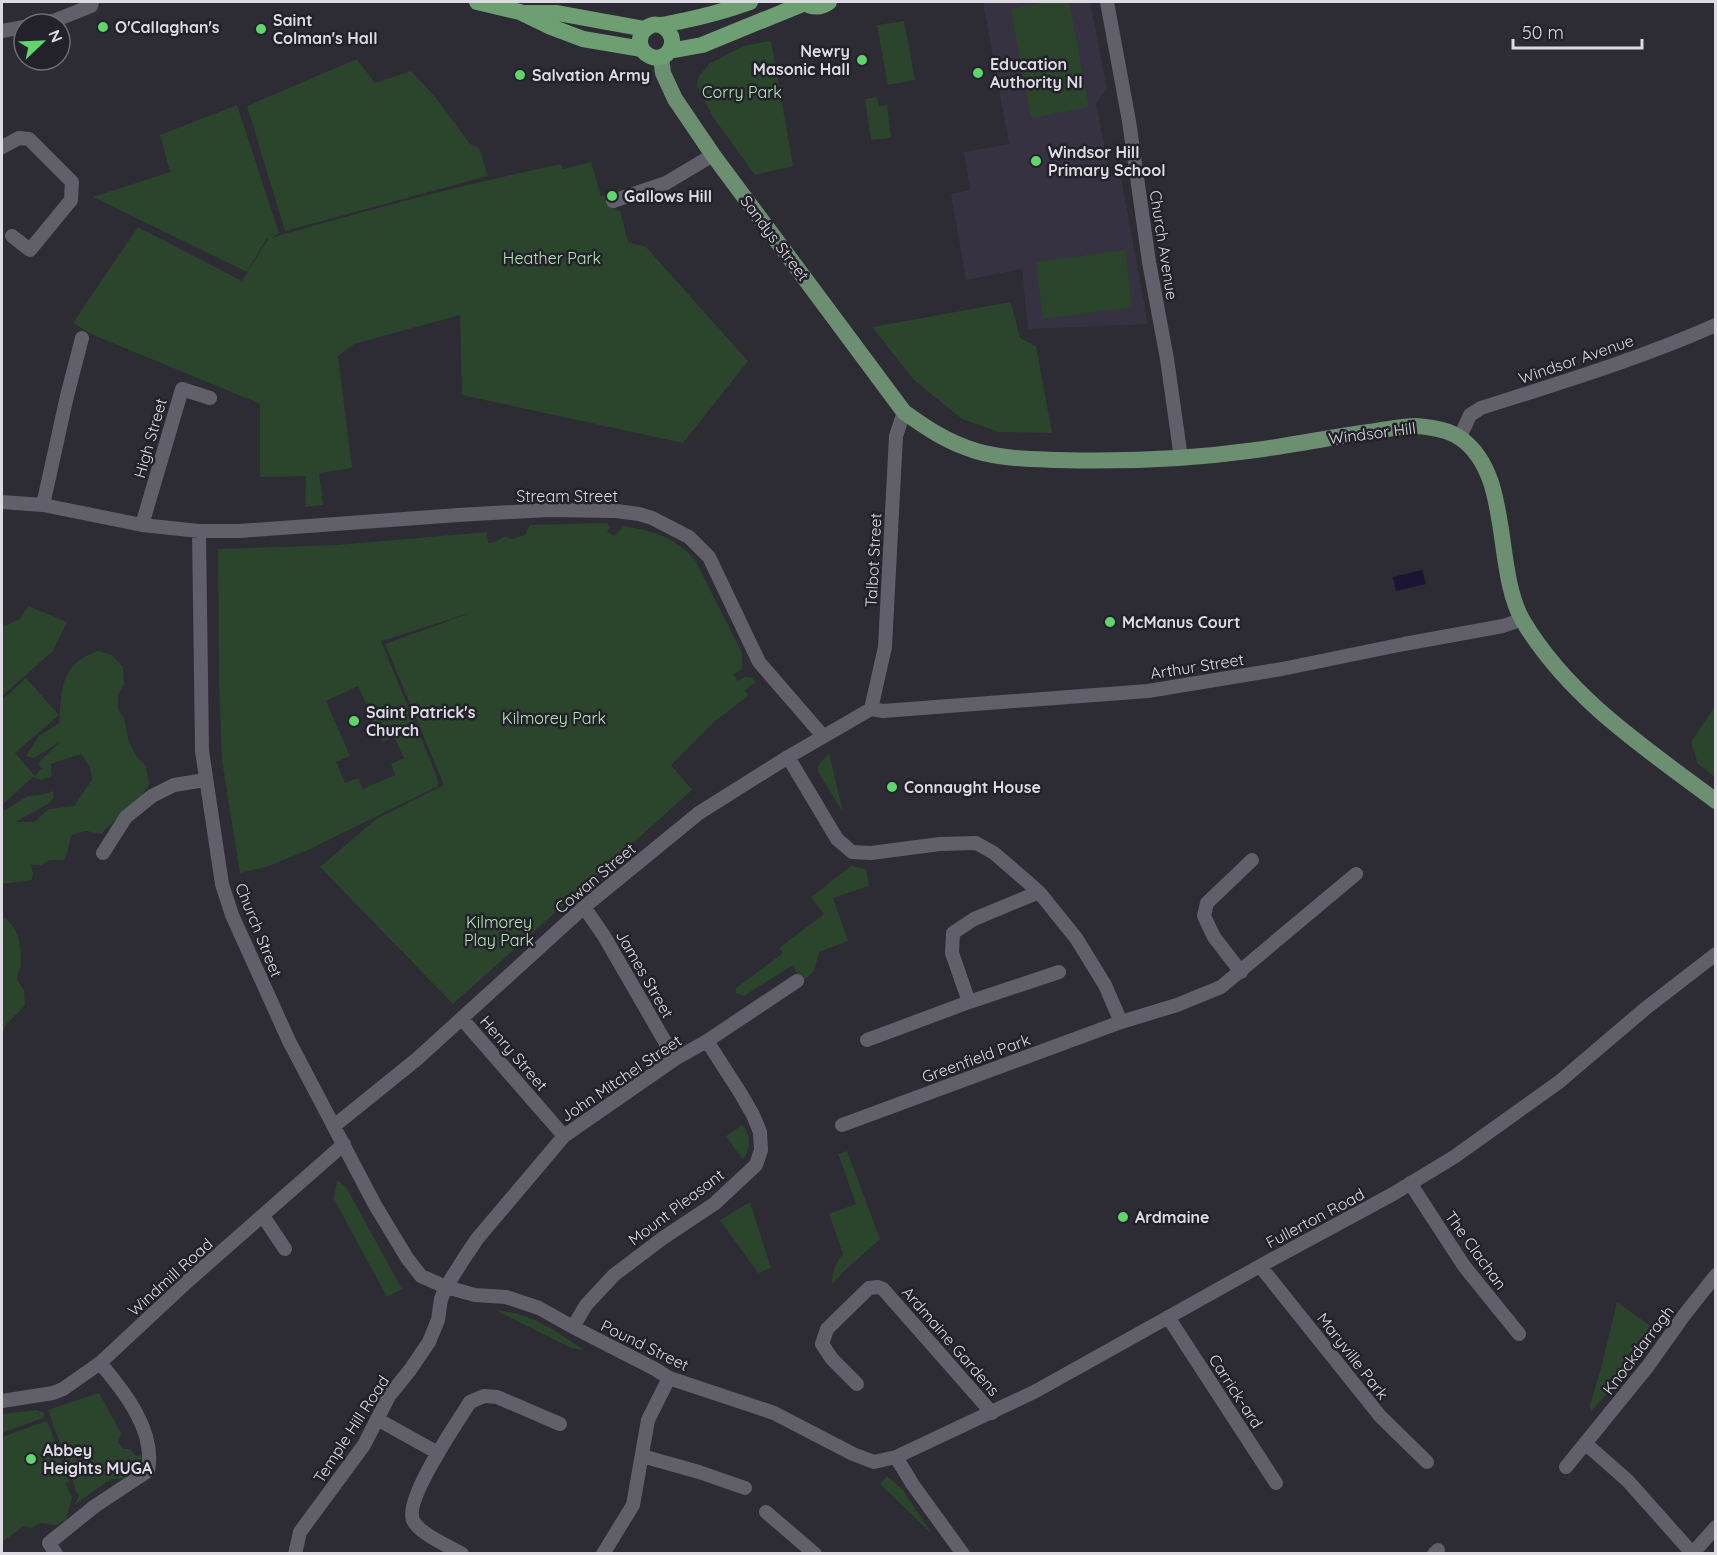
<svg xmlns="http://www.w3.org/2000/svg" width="1717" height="1555" viewBox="0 0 1717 1555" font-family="Quicksand,sans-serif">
	<rect width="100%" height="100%" fill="#2d2b34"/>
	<path fill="#363241" d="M 983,2 L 1090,2 L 1107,89 L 1096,103 L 1109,170 L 1121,178 L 1148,324 L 1028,329 L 1022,269 L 966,280 L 951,194 L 970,190 L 964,152 L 1009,144 Z"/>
	<path fill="#2a452b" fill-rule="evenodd" d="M 1048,2 L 1069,2 L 1089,107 L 1031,118 L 1011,9 Z
		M 904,21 L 915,80 L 888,85 L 877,25 Z
		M 771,41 L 793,166 L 755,175 L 713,117 L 697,86 L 699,76 L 709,64 L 743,46 Z
		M 357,59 L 375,83 L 411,71 L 437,99 L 470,144 L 479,148 L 488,176 L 285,231 L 247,106 Z
		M 877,97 L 879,106 L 887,105 L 891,138 L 871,140 L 865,99 Z
		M 237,105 L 279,233 L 271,238 C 367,210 463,185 561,164 L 563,169 L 591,162 L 601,196 L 611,193 L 616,211 L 620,210 L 628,242 L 646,247 L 748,361 L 683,443 L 462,395 L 460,315 L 354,344 L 338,356 L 352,468 L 319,473 L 323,505 L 305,507 L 306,476 L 260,477 L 260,404 L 91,334 L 73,323 L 138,227 L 242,281 L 269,238 L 266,239 L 247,272 L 93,197 L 170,172 L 160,135 Z
		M 1125,250 L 1132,307 L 1043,319 L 1036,262 Z
		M 1011,302 L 1020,338 L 1036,346 L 1052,433 L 999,432 L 962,419 L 914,380 L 872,327 Z
		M 607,523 L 610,528 L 607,532 L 614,536 L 624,526 C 653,531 676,537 695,560 L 742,653 L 742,669 L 733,675 L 738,681 L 745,677 L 753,678 L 756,682 L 745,690 L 748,696 L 715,721 L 671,765 L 692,790 L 453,1004 L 320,867 L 376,819 L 444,785 L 385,644 L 473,612 L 381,641 L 437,777 L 438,786 L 306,851 L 266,867 L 240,873 L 222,760 L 219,682 L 218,549 L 337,545 L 487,532 L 488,543 L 495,542 L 506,536 L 511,539 L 525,535 L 530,525 ZM 358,686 L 383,742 L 394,737 L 404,758 L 391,764 L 395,775 L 363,789 L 358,778 L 345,783 L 336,762 L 350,756 L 326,701 Z
		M 28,606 L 67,622 L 53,651 L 2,696 L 2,627 L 20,619 Z
		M 98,651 L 112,655 L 123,667 L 124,684 L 118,695 L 118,710 L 124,718 L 129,742 L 137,757 L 146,766 L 149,785 C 135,806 118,816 101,834 L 86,831 L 71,835 L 68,850 L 64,860 L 50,860 L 41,865 L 31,865 L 33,874 L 32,880 L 2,884 L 2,812 L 28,796 L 42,795 L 53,791 L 54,797 L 48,804 L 15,822 L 34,822 L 49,809 L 74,806 L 92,780 L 90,767 L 81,754 L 51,764 L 52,776 L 41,780 L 33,777 L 2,805 L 2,700 L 26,678 L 59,715 L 15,753 L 35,776 L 40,770 L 44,769 L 40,767 L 38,763 L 61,741 L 34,758 L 26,756 L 39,736 L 59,723 C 62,687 60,664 98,651 Z
		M 1715,706 L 1715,777 L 1698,764 L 1691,742 Z
		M 829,753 L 843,812 L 818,772 L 818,766 Z
		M 851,866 L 866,869 L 869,886 L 833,898 L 848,941 L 819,952 L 814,971 L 802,982 L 793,965 L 744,996 L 736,993 L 736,988 L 783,953 L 779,948 L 824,914 L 811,897 Z
		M 2,916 C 20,928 21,946 21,966 L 19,969 L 17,980 L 24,990 L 25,1005 C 16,1016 5,1021 2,1035 Z
		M 742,1125 C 752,1134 750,1150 743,1160 L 726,1136 Z
		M 847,1151 L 880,1239 L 842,1273 L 832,1285 C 832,1273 835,1263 843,1254 L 829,1214 L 856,1204 L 838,1154 Z
		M 337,1180 L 346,1187 L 402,1289 L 387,1297 L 334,1199 Z
		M 750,1202 L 771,1268 L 758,1273 L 720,1220 Z
		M 1617,1302 L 1656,1330 L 1622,1376 L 1591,1412 L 1590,1405 L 1601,1368 Z
		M 495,1310 C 534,1314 552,1329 584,1350 L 571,1348 Z
		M 99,1393 L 121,1433 L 118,1442 L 123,1449 L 130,1449 L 136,1456 L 141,1455 L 142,1463 L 134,1472 L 122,1479 L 111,1479 L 74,1505 L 79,1496 L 75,1490 L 73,1480 L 48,1410 Z
		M 36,1410 L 43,1412 L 45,1417 L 2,1433 L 2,1414 Z
		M 47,1421 L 70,1482 L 65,1483 L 72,1497 L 66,1520 L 55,1525 L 40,1523 L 31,1528 L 24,1526 L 2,1542 L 2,1437 Z
		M 887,1476 L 903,1490 L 932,1534 L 880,1484 Z"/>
	<path fill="#1d1332" d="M 1422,570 L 1426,584 L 1396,591 L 1393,577 Z"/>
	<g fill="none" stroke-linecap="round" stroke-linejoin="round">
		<path stroke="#615f69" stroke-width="14" d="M 1107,2 L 1129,121 L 1149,262 L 1167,359 L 1181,458
			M 38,24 L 56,20 L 91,6 L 92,2
			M 2,31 L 24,27
			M 2,147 L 19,138 L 29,139 L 72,182 L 71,200 L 30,250 L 12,236
			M 613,201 L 666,183 L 713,155
			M 1460,437 L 1470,415 L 1481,408 C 1559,383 1642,358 1716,325
			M 2,502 L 43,505 L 142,525 L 199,531 L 240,531 L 458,515 L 548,510 L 616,511 L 639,514 L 652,518 L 689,537 L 709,557 L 759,662 L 823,736
			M 43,505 L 67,396 L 82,338
			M 142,525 L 182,389 L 210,398
			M 199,531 L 202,751 L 222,884 L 232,915 L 289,1041 L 375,1205 L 407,1258 L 421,1276 L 446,1287 L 475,1295 L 506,1297 L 539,1308 L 573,1327 L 655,1369 L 669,1378 L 774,1413 L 853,1454 L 874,1462 L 896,1457 L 1036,1391 L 1260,1266 L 1393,1194 L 1454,1157 L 1559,1082 L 1646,1008 L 1716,954
			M 871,709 L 883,711 L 1148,691 L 1282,669 L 1404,644 L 1503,626 L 1523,619
			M 871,709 L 885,647 L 896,436 L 904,412
			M 788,757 L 837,839 L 852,852 L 871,853 L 940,844 L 976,843 L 994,853 L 1039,892 L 1076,938 L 1105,985 L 1121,1022
			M 103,853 L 126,817 L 152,796 L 174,785 L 205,780
			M 584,907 L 604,936 L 675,1059
			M 1241,972 L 1214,937 L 1204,916 L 1207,903 L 1252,860
			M 969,1002 L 952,953 L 953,933 L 974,919 L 1039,892
			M 462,1019 L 564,1136
			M 867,1040 L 969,1002 L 1059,972
			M 842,1125 L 1121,1022 L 1177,1005 L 1221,987 L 1356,874
			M 334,1126 L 417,1059 L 584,907 L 699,813 L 788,757 L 871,709
			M 1410,1183 L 1464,1266 L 1519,1334
			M 263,1216 L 285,1249
			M 1260,1266 L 1380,1416 L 1427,1462
			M 1168,1317 L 1276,1483
			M 573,1327 L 586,1305 L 614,1275 L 663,1238 L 714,1204 L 756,1165 L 761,1150 L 760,1132 L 753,1115 L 741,1094 L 707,1041
			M 857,1384 L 832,1359 L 822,1344 L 827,1329 L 869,1288 L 878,1287 L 883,1289 L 992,1413
			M 2,1401 L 53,1393 L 63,1389 L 100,1363 L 188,1281 L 344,1144
			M 377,1419 L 438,1453
			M 1586,1444 L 1628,1481 L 1692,1553
			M 642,1456 L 699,1472 L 745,1488
			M 896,1457 L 913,1485 L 963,1554
			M 1566,1467 L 1648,1366 L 1685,1314 L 1716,1275
			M 766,1512 L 815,1554
			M 56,1554 L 49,1543 L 95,1506 L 148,1471 C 156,1431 124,1391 100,1363
			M 295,1554 L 300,1532 L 364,1445 L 389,1396 L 410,1370 L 429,1342 L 438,1320 L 441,1299 L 446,1287 L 463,1260 L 477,1239 L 564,1136 L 675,1059 L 707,1041 L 797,981
			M 462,1554 C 449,1546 419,1534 413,1520 C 404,1499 457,1423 470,1402 L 484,1396 L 497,1397 L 560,1424
			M 603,1554 L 633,1505 L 648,1420 L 669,1378
			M 1434,1554 L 1438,1550
			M 1692,1554 L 1716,1527"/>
		<path stroke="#6b8f70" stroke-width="16" d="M 661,57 L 663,73 L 675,99 L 713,155 L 904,412 C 928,429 947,442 976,451 C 1003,459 1032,459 1059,460 C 1125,462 1191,459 1256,450 C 1294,445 1331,437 1369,432 C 1384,430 1400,426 1416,426 C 1430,427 1449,430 1460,438 C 1513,474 1493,569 1523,621 C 1569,698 1645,748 1716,801"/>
		<path stroke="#6e9f72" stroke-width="16" d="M 477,2 L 520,12 L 551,27 L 583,39 L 642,49
			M 803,2 C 812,8 821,8 829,2
			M 526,13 L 557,13 L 645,29
			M 660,25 C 684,36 668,67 648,55 C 636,48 638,31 650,26 C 656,23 654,25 660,25 C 667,25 675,22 682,21 C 706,16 728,10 750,2
			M 669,51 L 702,45 L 805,3"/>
	</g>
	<g fill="#60d56b" stroke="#23212a" stroke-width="2">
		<circle cx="103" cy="27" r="6"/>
		<circle cx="261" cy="29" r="6"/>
		<circle cx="862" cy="60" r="6"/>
		<circle cx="978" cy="73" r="6"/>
		<circle cx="520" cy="75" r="6"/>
		<circle cx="1036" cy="161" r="6"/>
		<circle cx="612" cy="196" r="6"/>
		<circle cx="1110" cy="622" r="6"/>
		<circle cx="354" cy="721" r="6"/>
		<circle cx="892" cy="787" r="6"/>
		<circle cx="1123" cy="1217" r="6"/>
		<circle cx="31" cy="1459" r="6"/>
	</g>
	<g text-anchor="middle" stroke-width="5" stroke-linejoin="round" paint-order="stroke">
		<g font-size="16" font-weight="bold" fill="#dddbe1" stroke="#23212a" text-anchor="start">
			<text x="273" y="26">Saint<tspan x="273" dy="18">Colman's Hall</tspan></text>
			<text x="115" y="33">O'Callaghan's</text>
			<text x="850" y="57" text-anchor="end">Newry<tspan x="850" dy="18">Masonic Hall</tspan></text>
			<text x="990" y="70">Education<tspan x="990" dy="18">Authority NI</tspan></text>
			<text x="532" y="81">Salvation Army</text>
			<text x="1048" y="158">Windsor Hill<tspan x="1048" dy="18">Primary School</tspan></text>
			<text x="624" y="202">Gallows Hill</text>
			<text x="1122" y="628">McManus Court</text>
			<text x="366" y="718">Saint Patrick's<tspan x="366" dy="18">Church</tspan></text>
			<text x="904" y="793">Connaught House</text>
			<text x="1135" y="1223">Ardmaine</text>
			<text x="43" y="1456">Abbey<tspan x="43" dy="18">Heights MUGA</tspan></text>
		</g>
		<g font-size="16" fill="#b2e7b3" stroke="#23212a">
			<text x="742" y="98">Corry Park</text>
			<text x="552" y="264">Heather Park</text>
			<text x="554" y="724">Kilmorey Park</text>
			<text x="499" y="928">Kilmorey<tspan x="499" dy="18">Play Park</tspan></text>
		</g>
		<g font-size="16" fill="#dddbe1" stroke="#23212a">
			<text transform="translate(775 238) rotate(53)" y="6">Sandys Street</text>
			<text transform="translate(1164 245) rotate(81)" y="6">Church Avenue</text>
			<text transform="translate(1576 359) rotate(-19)" y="6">Windsor Avenue</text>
			<text transform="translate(1372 433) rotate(-7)" y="6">Windsor Hill</text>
			<text transform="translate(150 438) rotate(-74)" y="6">High Street</text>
			<text x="567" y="502">Stream Street</text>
			<text transform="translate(873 560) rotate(-87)" y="6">Talbot Street</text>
			<text transform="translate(1197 666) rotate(-9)" y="6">Arthur Street</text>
			<text transform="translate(595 878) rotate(-40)" y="6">Cowan Street</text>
			<text transform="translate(259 930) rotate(68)" y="6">Church Street</text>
			<text transform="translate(645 974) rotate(60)" y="6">James Street</text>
			<text transform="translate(514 1053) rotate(49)" y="6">Henry Street</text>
			<text transform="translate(976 1058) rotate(-20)" y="6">Greenfield Park</text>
			<text transform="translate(621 1078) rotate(-34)" y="6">John Mitchel Street</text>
			<text transform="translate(676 1207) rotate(-37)" y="6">Mount Pleasant</text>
			<text transform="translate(1315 1218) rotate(-28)" y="6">Fullerton Road</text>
			<text transform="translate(1476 1250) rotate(54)" y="6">The Clachan</text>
			<text transform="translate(170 1277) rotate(-42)" y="6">Windmill Road</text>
			<text transform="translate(951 1341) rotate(49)" y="6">Ardmaine Gardens</text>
			<text transform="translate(645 1345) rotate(26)" y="6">Pound Street</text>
			<text transform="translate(1638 1350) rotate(-53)" y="6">Knockdarragh</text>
			<text transform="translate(1353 1356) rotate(52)" y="6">Maryville Park</text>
			<text transform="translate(1236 1391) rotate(57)" y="6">Carrick-ard</text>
			<text transform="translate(351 1429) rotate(-57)" y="6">Temple Hill Road</text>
		</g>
	</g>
	<rect width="1717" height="1555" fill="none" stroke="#dddbe1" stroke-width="6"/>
	<g transform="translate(42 42) rotate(67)"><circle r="28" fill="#23212a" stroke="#6d6b73" stroke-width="1.5"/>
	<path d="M0-4.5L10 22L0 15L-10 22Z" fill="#60d56b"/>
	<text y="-9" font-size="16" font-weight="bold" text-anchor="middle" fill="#dddbe1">N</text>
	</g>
	<path d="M1513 39v9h129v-9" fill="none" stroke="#dddbe1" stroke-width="3"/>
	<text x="1522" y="39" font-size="18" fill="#dddbe1" stroke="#23212a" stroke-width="4.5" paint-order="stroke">50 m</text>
</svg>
